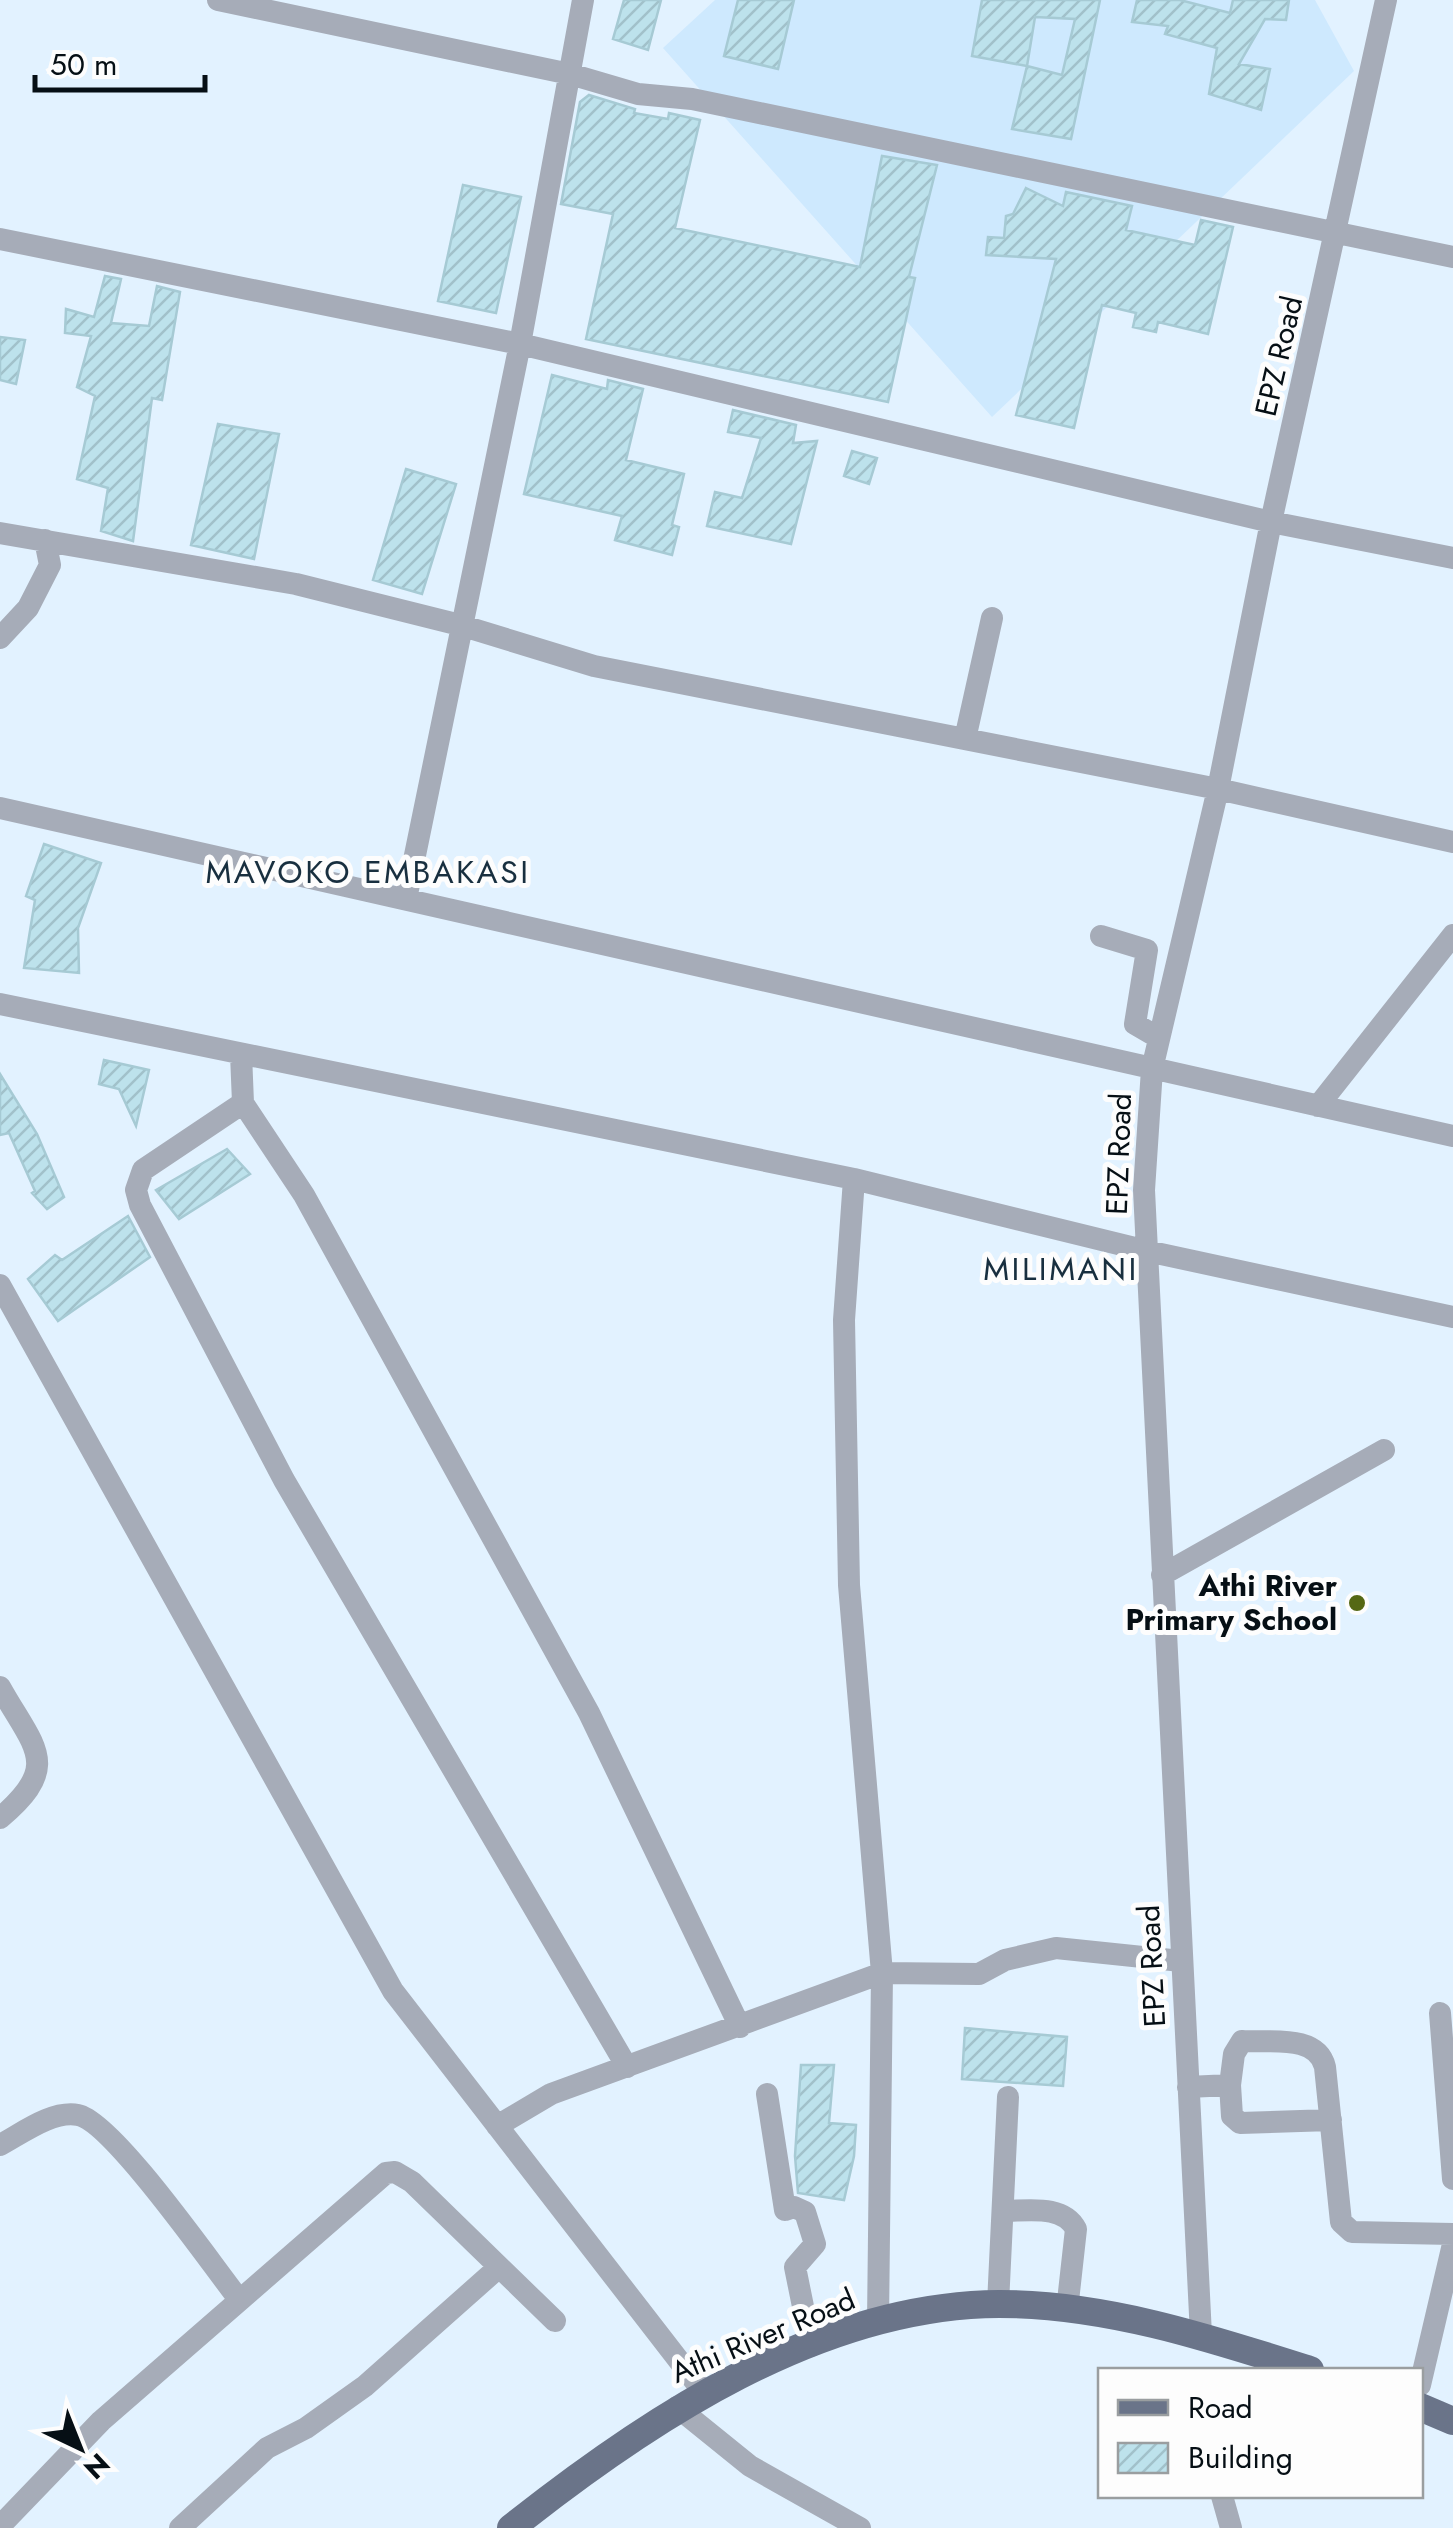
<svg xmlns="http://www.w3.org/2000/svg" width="1453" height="2528" viewBox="0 0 1453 2528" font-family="Jost,sans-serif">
	<defs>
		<pattern id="building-hatch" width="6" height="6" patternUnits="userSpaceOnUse" patternTransform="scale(2.5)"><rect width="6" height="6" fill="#bde2ec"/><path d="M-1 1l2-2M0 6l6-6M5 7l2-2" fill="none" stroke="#a1c1ca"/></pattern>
	</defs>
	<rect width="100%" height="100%" fill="#e2f2ff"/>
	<path fill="#cee9fe" d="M 715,0 L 1315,0 L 1354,71 L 992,417 L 663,48 Z"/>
	<path fill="url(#building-hatch)" stroke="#a6cad4" stroke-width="2.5" fill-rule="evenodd" d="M 624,0 L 661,0 L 648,50 L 613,39 Z
		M 738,0 L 794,0 L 778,69 L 724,56 Z
		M 982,0 L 1100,0 L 1071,139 L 1012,129 L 1027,66 L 972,56 ZM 1035,17 L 1075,19 L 1062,75 L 1027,66 Z
		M 1137,0 L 1180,0 L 1230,13 L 1233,0 L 1289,0 L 1286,20 L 1265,19 L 1239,64 L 1270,69 L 1261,110 L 1209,94 L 1217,48 L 1165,34 L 1168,26 L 1132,22 Z
		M 589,95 L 635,109 L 634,113 L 668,119 L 669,113 L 700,120 L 675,228 L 860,267 L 882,156 L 937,165 L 909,277 L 915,278 L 888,402 L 586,339 L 613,214 L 561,204 L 580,102 Z
		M 463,185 L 521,197 L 496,313 L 438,301 Z
		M 1026,188 L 1063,206 L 1066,192 L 1132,206 L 1126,230 L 1195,245 L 1201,220 L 1233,227 L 1208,334 L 1158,322 L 1156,332 L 1133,327 L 1136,313 L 1102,305 L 1074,428 L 1016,415 L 1056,259 L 986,255 L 988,237 L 1004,238 L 1006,216 L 1013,214 Z
		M 105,276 L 121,279 L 111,323 L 149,326 L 157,286 L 180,292 L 162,400 L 152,398 L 133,541 L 101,531 L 108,488 L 77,479 L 95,396 L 77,387 L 91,336 L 65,333 L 66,309 L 94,317 Z
		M 0,337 L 25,340 L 16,384 L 0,380 Z
		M 552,375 L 607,389 L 608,380 L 643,389 L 626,460 L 684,474 L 672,525 L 679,527 L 672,555 L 615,540 L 622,516 L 524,494 Z
		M 733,410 L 796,425 L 793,443 L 817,441 L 791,544 L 707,526 L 715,492 L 742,498 L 761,438 L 728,432 Z
		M 218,424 L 279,434 L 254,559 L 191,545 Z
		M 852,451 L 877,458 L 869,484 L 844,476 Z
		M 406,469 L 456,484 L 422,594 L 373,580 Z
		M 44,844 L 101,863 L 78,928 L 79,973 L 24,968 L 35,900 L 26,896 Z
		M 104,1060 L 149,1070 L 136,1126 L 119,1089 L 99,1084 Z
		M 0,1074 L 37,1134 L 64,1197 L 47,1209 L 32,1193 L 35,1191 L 9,1133 L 0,1135 Z
		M 227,1149 L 250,1174 L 179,1219 L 156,1190 Z
		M 128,1216 L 150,1257 L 58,1321 L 28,1279 L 55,1255 L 62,1260 Z
		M 965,2028 L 1067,2037 L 1063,2086 L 962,2079 Z
		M 801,2065 L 834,2065 L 829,2123 L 856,2125 L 854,2156 L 844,2200 L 798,2193 L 795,2156 Z"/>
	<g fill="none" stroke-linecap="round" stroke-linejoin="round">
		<path stroke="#a6acb8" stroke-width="22" d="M 218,0 L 570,74 L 638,94 L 692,99 L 1453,257
			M 0,239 L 520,344 L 1271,522 L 1453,558
			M 0,533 L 296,584 L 460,625 L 594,666 L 1218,789 L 1453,842
			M 0,638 L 28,608 L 50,565 L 45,540
			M 965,739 L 992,618
			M 0,808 L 1453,1136
			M 406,899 L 520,344 L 583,0
			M 1101,936 L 1147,950 L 1135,1024 L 1159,1038
			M 0,1004 L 854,1179 L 1147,1251 L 1453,1317
			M 241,1054 L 243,1103 L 304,1195 L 589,1713 L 740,2027
			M 243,1103 L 143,1170 L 136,1190 L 140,1205 L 284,1480 L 627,2067
			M 1318,1106 L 1453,935
			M 854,1179 L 844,1320 L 849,1585 L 882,1973 L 979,1974 L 1005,1960 L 1056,1948 L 1181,1961
			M 0,1285 L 393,1991 L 704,2393
			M 1162,1575 L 1384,1450
			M 0,1687 C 34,1748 63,1765 0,1818
			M 1440,2013 L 1453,2179
			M 1230,2085 L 1232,2116 L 1240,2123 L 1331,2120
			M 1188,2087 L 1230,2085 L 1234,2054 L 1242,2041 C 1270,2043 1317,2034 1325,2067 L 1341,2222 L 1352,2232 L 1453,2234
			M 767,2094 L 785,2210 L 794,2207 L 805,2212 L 815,2244 L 795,2267 L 811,2346
			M 497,2126 L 551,2094 L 882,1973 L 878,2322
			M 0,2145 C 21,2134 52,2110 78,2115 C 112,2121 212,2265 238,2298
			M 1003,2211 C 1028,2211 1063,2204 1076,2229 L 1067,2310
			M 998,2304 L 1008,2097
			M 1201,2335 L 1147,1251 L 1144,1190 L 1152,1069 L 1218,789 L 1271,522 L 1386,0
			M 1420,2385 L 1453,2244
			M 677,2407 L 750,2466 L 860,2528
			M 1222,2496 L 1231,2528
			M 0,2526 L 101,2421 L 386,2173 L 395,2172 L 412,2182 L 555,2321
			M 180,2528 L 267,2448 L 306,2428 L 365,2386 L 498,2268"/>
		<path stroke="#6a7489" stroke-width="28" d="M 1420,2407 L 1453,2421
			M 511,2528 C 647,2420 819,2305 999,2304 C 1106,2304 1210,2338 1310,2370"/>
	</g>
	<circle fill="#556814" stroke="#fdfdfd" stroke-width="4" cx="1357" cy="1603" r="10"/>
	<g text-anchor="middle" stroke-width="10" stroke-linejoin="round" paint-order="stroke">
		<g font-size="30" fill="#060f15" stroke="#fdfdfd">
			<text transform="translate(1279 356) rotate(-77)" y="10">EPZ Road</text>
			<text transform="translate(1119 1154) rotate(-88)" y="10">EPZ Road</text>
			<text transform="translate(1152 1966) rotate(-93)" y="10">EPZ Road</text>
			<text transform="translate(763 2336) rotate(-23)" y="10">Athi River Road</text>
		</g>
		<g font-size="30" font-weight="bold" fill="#060f15" stroke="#fdfdfd" text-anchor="end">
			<text x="1337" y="1596">Athi River<tspan x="1337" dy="34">Primary School</tspan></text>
		</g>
		<g font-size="32" letter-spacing="2.5" fill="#182f3f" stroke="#fdfdfd">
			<text x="368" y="883">MAVOKO EMBAKASI</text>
			<text x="1061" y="1280">MILIMANI</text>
		</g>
	</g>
	<rect x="1098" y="2368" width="325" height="130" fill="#fdfdfd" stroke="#9a9ea0" stroke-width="2.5"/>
	<rect x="1118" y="2400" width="50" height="15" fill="#6a7489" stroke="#9a9ea0" stroke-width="2.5"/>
	<text x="1188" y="2418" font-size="30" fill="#060f15">Road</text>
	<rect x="1118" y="2443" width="50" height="30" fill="url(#building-hatch)" stroke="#9a9ea0" stroke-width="2.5"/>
	<text x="1188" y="2468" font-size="30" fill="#060f15">Building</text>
	<g transform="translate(80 2448) rotate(137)" stroke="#fdfdfd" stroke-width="8" paint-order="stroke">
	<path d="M0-8L18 38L0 25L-18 38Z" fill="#060f15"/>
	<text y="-15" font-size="28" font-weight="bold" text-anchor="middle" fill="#060f15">N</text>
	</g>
	<path d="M35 75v15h170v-15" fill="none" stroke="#060f15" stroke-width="5"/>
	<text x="50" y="75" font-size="30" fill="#060f15" stroke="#fdfdfd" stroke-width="8" paint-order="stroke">50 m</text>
</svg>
